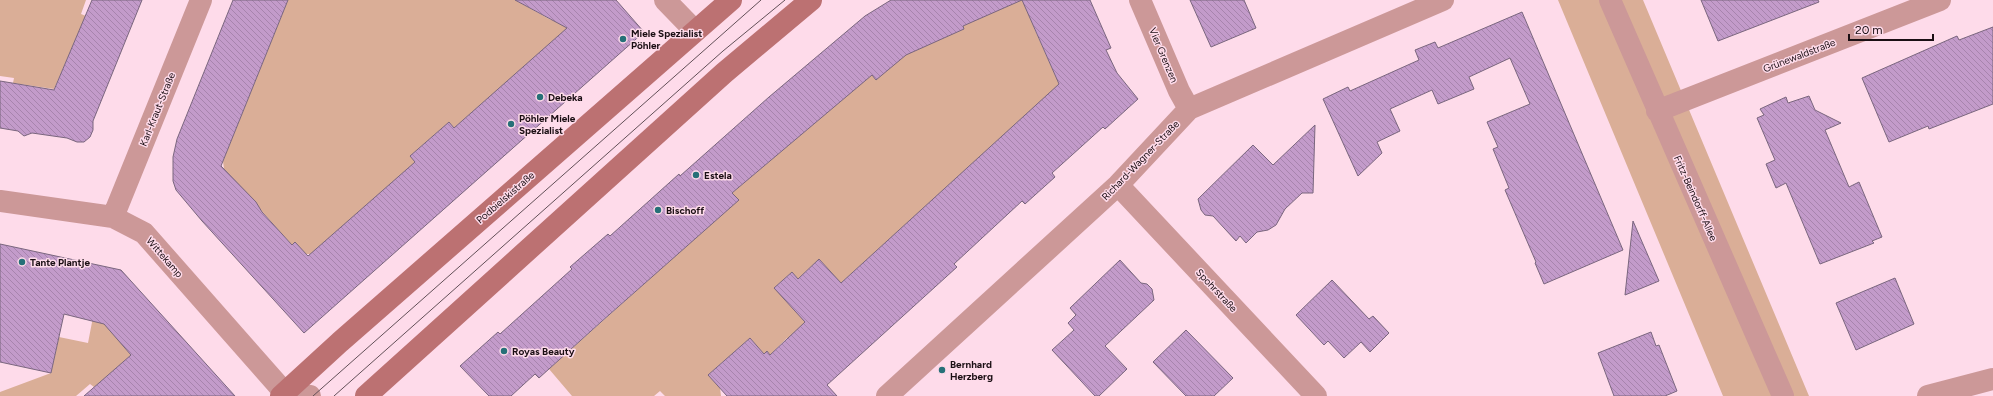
<svg xmlns="http://www.w3.org/2000/svg" width="1993" height="396" viewBox="0 0 1993 396" font-family="Figtree,sans-serif">
	<defs>
		<pattern id="building-back-hatch" width="6" height="6" patternUnits="userSpaceOnUse"><rect width="6" height="6" fill="#c39bca"/><path d="M-1 5l2 2M0 0l6 6M5-1l2 2" fill="none" stroke="#a784ad"/></pattern>
	</defs>
	<rect width="100%" height="100%" fill="#fedbea"/>
	<path fill="#daae97" d="M 0,0 L 86,0 L 81,14 L 86,16 L 54,89 L 13,83 L 14,78 L 0,76 Z
		M 288,0 L 515,0 L 551,20 L 553,18 L 571,27 L 454,128 L 449,122 L 410,156 L 416,163 L 313,254 L 306,254 L 295,243 L 292,245 L 224,169 L 223,161 Z
		M 1008,0 L 1027,0 L 1034,28 L 1055,75 L 1058,76 L 1062,83 L 841,283 L 819,259 L 798,279 L 792,272 L 774,288 L 810,317 L 789,340 L 787,338 L 770,355 L 767,351 L 764,354 L 750,338 L 733,353 L 746,382 L 726,359 L 708,375 L 720,388 L 721,396 L 665,396 L 660,391 L 654,396 L 572,396 L 549,369 L 738,200 L 732,193 L 852,91 L 871,73 L 914,47 L 964,29 L 963,26 Z
		M 1558,0 L 1643,0 L 1809,396 L 1723,396 Z
		M 93,317 L 99,318 L 138,359 L 94,387 L 90,384 L 76,396 L 0,396 L 0,392 L 51,373 L 59,337 L 88,343 Z"/>
	<path fill="url(#building-back-hatch)" stroke="#7a667e" d="M 92,0 L 142,0 L 93,121 L 93,130 L 90,137 L 84,142 L 77,142 L 67,138 L 32,133 L 24,136 L 18,131 L 0,128 L 0,81 L 54,90 Z
		M 233,0 L 288,0 L 221,166 L 256,202 L 262,212 L 292,245 L 295,242 L 308,256 L 415,162 L 410,156 L 449,122 L 454,128 L 567,28 L 515,0 L 616,0 L 644,32 L 304,333 L 202,221 L 176,190 L 173,181 L 173,157 L 177,139 Z
		M 891,0 L 1022,0 L 963,26 L 964,29 L 906,55 L 876,80 L 872,75 L 732,193 L 739,200 L 601,322 L 539,378 L 535,374 L 511,396 L 489,396 L 460,366 L 498,332 L 500,334 L 572,269 L 570,267 L 608,234 L 610,236 L 679,174 L 680,176 L 769,97 L 865,16 Z
		M 1022,0 L 1090,0 L 1111,48 L 1106,50 L 1117,73 L 1138,99 L 1105,129 L 1103,127 L 1082,146 L 1052,173 L 1055,177 L 1025,204 L 1022,201 L 954,264 L 957,267 L 827,385 L 837,396 L 727,396 L 708,375 L 750,338 L 764,354 L 767,351 L 770,355 L 805,322 L 774,288 L 792,272 L 798,279 L 819,259 L 841,283 L 1059,84 Z
		M 1190,0 L 1244,0 L 1256,28 L 1211,47 Z
		M 1701,0 L 1818,0 L 1819,2 L 1718,41 Z
		M 1522,12 L 1623,250 L 1544,284 L 1535,263 L 1536,262 L 1505,190 L 1509,188 L 1493,149 L 1498,147 L 1487,122 L 1530,104 L 1510,58 L 1469,77 L 1474,89 L 1438,104 L 1432,90 L 1390,109 L 1400,131 L 1377,142 L 1382,153 L 1358,176 L 1323,99 L 1348,87 L 1350,91 L 1419,60 L 1415,50 L 1435,42 L 1438,48 Z
		M 1993,27 L 1993,104 L 1929,129 L 1928,126 L 1889,142 L 1862,78 L 1957,36 L 1959,40 Z
		M 1809,96 L 1815,110 L 1841,123 L 1825,130 L 1849,187 L 1859,182 L 1882,237 L 1872,241 L 1874,243 L 1820,264 L 1786,183 L 1776,188 L 1766,164 L 1775,160 L 1757,118 L 1764,115 L 1760,109 L 1786,97 L 1788,103 Z
		M 1315,125 L 1313,193 L 1302,193 L 1285,209 L 1276,225 L 1268,230 L 1257,232 L 1246,243 L 1240,236 L 1236,241 L 1213,216 L 1205,215 L 1201,210 L 1198,199 L 1253,145 L 1273,165 Z
		M 1633,221 L 1659,281 L 1625,295 Z
		M 0,244 L 121,270 L 235,396 L 84,396 L 131,355 L 104,324 L 64,314 L 51,373 L 0,362 Z
		M 1120,260 L 1141,283 L 1147,284 L 1152,289 L 1154,300 L 1105,346 L 1127,369 L 1099,396 L 1095,396 L 1052,350 L 1074,330 L 1068,323 L 1076,315 L 1070,308 Z
		M 1895,278 L 1914,324 L 1856,350 L 1836,303 Z
		M 1332,280 L 1369,319 L 1373,316 L 1389,333 L 1370,352 L 1361,342 L 1344,358 L 1328,341 L 1324,345 L 1296,315 Z
		M 1186,330 L 1233,378 L 1214,396 L 1186,396 L 1153,362 Z
		M 1651,332 L 1656,346 L 1659,345 L 1677,391 L 1665,396 L 1614,396 L 1598,353 Z"/>
	<g fill="none" stroke-linecap="round" stroke-linejoin="round">
		<path stroke="#cc9898" stroke-width="22" d="M 665,0 L 695,31
			M 1140,0 L 1179,91 L 1189,109
			M 1610,0 L 1783,396
			M 1657,111 L 1940,0
			M 1118,185 L 1316,396
			M 0,201 L 113,217 L 144,233 L 285,393
			M 113,217 L 201,0
			M 285,393 L 310,396
			M 887,396 L 1118,185 L 1189,109 L 1443,0"/>
		<path stroke="#cc9898" stroke-width="22" d="M 1928,396 L 1993,379"/>
		<path stroke="#bc7172" stroke-width="22" d="M 281,396 L 340,342 L 731,0
			M 366,396 L 724,73 L 811,0"/>
		<path stroke="#635058" stroke-width="1" d="M 313,396 L 761,0
			M 334,396 L 723,51 L 785,0"/>
	</g>
	<g fill="#267078" stroke="#fedbea" stroke-width="1.5">
		<circle cx="623" cy="39" r="4"/>
		<circle cx="540" cy="97" r="4"/>
		<circle cx="511" cy="124" r="4"/>
		<circle cx="696" cy="175" r="4"/>
		<circle cx="658" cy="210" r="4"/>
		<circle cx="22" cy="262" r="4"/>
		<circle cx="504" cy="351" r="4"/>
		<circle cx="942" cy="370" r="4"/>
	</g>
	<g text-anchor="middle" stroke-width="3" stroke-linejoin="round" paint-order="stroke">
		<g font-size="10" font-weight="bold" fill="#1a0e13" stroke="#fedbea" text-anchor="start">
			<text x="631" y="37">Miele Spezialist<tspan x="631" dy="12">Pöhler</tspan></text>
			<text x="548" y="101">Debeka</text>
			<text x="519" y="122">Pöhler Miele<tspan x="519" dy="12">Spezialist</tspan></text>
			<text x="704" y="179">Estela</text>
			<text x="666" y="214">Bischoff</text>
			<text x="30" y="266">Tante Plantje</text>
			<text x="512" y="355">Royas Beauty</text>
			<text x="950" y="368">Bernhard<tspan x="950" dy="12">Herzberg</tspan></text>
		</g>
		<g font-size="10" fill="#1a0e13" stroke="#fedbea">
			<text transform="translate(1164 55) rotate(67)" y="4">Vier Grenzen</text>
			<text transform="translate(1799 55) rotate(-21)" y="4">Grünewaldstraße</text>
			<text transform="translate(157 109) rotate(-68)" y="4">Karl-Kraut-Straße</text>
			<text transform="translate(1140 160) rotate(-46)" y="4">Richard-Wagner-Straße</text>
			<text transform="translate(505 197) rotate(-41)" y="4">Podbielskistraße</text>
			<text transform="translate(1696 198) rotate(66)" y="4">Fritz-Beindorff-Allee</text>
			<text transform="translate(165 257) rotate(49)" y="4">Wittekamp</text>
			<text transform="translate(1217 290) rotate(47)" y="4">Spohrstraße</text>
		</g>
	</g>
	<path d="M1849 34v6h84v-6" fill="none" stroke="#1a0e13" stroke-width="2"/>
	<text x="1855" y="34" font-size="12" fill="#1a0e13" stroke="#fedbea" stroke-width="3" paint-order="stroke">20 m</text>
</svg>
